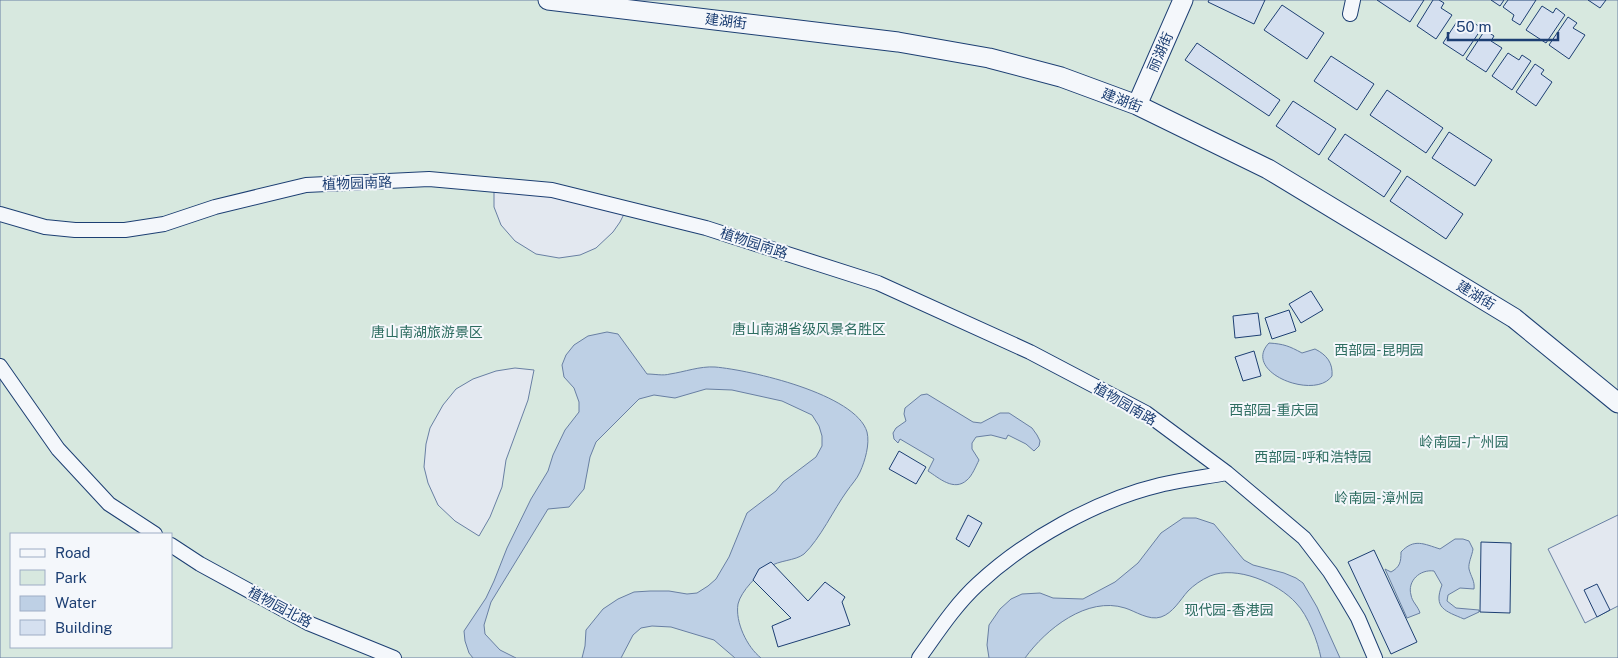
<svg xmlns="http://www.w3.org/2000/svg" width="1618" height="658" viewBox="0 0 1618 658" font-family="'Public Sans','Noto Sans SC',sans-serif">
	<rect width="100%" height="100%" fill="#f4f7fb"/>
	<path fill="#d7e8df" stroke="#687fa3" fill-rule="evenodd" d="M 0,0 L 1618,0 L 1618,658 L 0,658 ZM 11,534 L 171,534 L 171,647 L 11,647 Z"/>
	<path fill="#e3e8f0" stroke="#687fa3" d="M 494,185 L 627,208 L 620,222 L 613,232 L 596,248 L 580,255 L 559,258 L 536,254 L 515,241 L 501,225 L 494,207 Z
		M 515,368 L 534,370 L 528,400 L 506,460 L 502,487 L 490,517 L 479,536 L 455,521 L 438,505 L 428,483 L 424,467 L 426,444 L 430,428 L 443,405 L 456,389 L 473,379 L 496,371 Z
		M 1618,515 L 1618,606 L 1585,623 L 1548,549 Z"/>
	<path fill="#bed0e5" stroke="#687fa3" d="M 607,332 L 618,334 L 647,374 C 655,374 663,376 670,374 C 684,372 700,366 715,367 C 750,370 856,394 867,432 C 870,444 865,461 860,472 C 857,479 851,485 847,491 C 834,509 820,539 804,554 C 795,561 779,560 769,567 C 758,574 741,591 738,604 C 735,622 747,647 761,658 L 735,658 L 714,640 L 671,627 L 652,626 L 641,628 L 633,635 L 621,658 L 582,658 L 585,646 L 586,630 L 603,609 L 618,599 L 634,592 L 650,591 L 669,591 L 687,594 L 697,593 L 708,586 L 716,579 L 729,557 L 747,513 L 776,491 L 783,482 L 816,457 L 822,446 L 822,436 L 819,426 L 812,415 L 782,401 L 732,390 L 706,389 L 675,398 L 654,395 L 639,399 L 596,442 L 590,457 L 584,489 L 569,507 L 548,509 L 491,602 L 484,625 L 485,634 L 500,650 L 516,658 L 473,658 L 469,653 L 465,641 L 464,631 L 486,598 L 494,581 L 507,548 L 531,499 L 548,471 L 553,455 L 565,430 L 579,412 L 579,402 L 574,388 L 564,377 L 562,365 L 566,355 L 574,345 L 588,336 Z
		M 1269,343 C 1284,344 1289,346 1302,353 L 1315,349 C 1327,355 1333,363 1332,376 C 1315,401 1241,372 1269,343 Z
		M 927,394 L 973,422 L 981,423 L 1000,413 L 1009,413 L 1032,428 L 1037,435 L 1040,441 L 1039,446 L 1034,451 L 1026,444 L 1008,435 L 1006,439 L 991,435 L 976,437 L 972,443 L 972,449 L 979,460 C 976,466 972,476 967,480 C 954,492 939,478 928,471 L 934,459 L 900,439 L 898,443 L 894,439 L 893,433 L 896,428 L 906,421 L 904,414 L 905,408 L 921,395 Z
		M 1183,518 L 1196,518 L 1214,524 L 1244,560 L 1253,565 L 1284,573 L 1296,578 L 1303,583 L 1317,607 L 1340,658 L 1321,658 C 1318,642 1308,615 1296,603 C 1278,583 1236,565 1210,576 C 1201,580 1194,585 1188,591 C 1180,600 1173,613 1161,617 C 1149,621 1135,611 1125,608 C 1087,596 1046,629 1025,658 L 989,658 L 987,645 L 989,625 L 1000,609 L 1011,599 L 1022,594 L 1040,593 L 1053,598 L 1083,599 L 1115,582 L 1138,563 L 1161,533 Z
		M 1455,539 L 1463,539 L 1469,541 L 1473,549 C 1472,556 1468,563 1469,569 C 1471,577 1475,581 1474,589 L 1460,588 L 1448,595 L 1447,601 L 1456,608 L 1479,610 L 1479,612 L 1464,619 C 1445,611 1433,608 1442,585 L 1434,571 C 1420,569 1407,581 1411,595 C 1412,602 1418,606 1420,613 L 1407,618 L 1385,569 L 1391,572 C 1400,567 1401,562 1401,552 C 1414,538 1424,544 1440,549 Z"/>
	<path fill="#d5e0f0" stroke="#1d3f73" d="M 1209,0 L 1265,0 L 1254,24 L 1208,2 Z
		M 1377,0 L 1424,0 L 1410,22 Z
		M 1433,0 L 1439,0 L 1444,3 L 1441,8 L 1452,15 L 1436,39 L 1417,26 Z
		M 1491,0 L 1504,0 L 1500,6 Z
		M 1508,0 L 1536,0 L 1520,25 L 1512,20 L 1514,15 L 1503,7 Z
		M 1588,0 L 1606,0 L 1600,8 Z
		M 1282,5 L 1324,33 L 1307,59 L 1264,30 Z
		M 1542,6 L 1553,13 L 1556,8 L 1565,15 L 1546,43 L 1526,30 Z
		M 1568,17 L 1577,23 L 1573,28 L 1585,35 L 1569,59 L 1549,45 Z
		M 1458,20 L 1469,27 L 1472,22 L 1482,28 L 1463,56 L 1443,43 Z
		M 1485,30 L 1494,36 L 1491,41 L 1502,48 L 1486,72 L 1466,59 Z
		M 1197,43 L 1280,100 L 1269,116 L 1185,60 Z
		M 1508,53 L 1519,60 L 1522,55 L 1531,61 L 1512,90 L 1492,76 Z
		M 1331,56 L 1374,84 L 1357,110 L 1314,81 Z
		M 1535,64 L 1544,70 L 1541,74 L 1552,82 L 1536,106 L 1516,92 Z
		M 1387,90 L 1443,128 L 1426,153 L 1370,115 Z
		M 1293,101 L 1336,129 L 1319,155 L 1276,126 Z
		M 1449,132 L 1492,160 L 1475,186 L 1432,158 Z
		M 1345,134 L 1401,171 L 1384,197 L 1328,159 Z
		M 1407,176 L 1463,214 L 1446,239 L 1390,201 Z
		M 1311,291 L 1323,310 L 1301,323 L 1289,304 Z
		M 1289,310 L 1296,331 L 1272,339 L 1265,318 Z
		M 1258,313 L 1261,335 L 1235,338 L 1233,316 Z
		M 1254,351 L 1261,376 L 1243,381 L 1235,357 Z
		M 899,451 L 926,467 L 916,484 L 889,469 Z
		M 968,515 L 982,523 L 969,547 L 956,539 Z
		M 1481,542 L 1511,543 L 1510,613 L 1480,612 Z
		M 1374,550 L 1417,642 L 1391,654 L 1348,562 Z
		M 771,562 L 808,601 L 825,582 L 845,597 L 842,602 L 850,625 L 778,647 L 772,626 L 791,618 L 753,580 L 759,569 Z
		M 1597,584 L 1610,610 L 1597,617 L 1584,590 Z"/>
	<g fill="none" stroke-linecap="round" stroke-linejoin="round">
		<defs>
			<path id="street" d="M 1350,14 L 1353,0
				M 0,214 L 45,227 L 75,230 L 125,230 L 164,224 L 215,207 L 306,185 L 429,179 L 552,190 L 706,228 L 878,283 L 1030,352 L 1146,413 L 1227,473 L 1304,538 L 1330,572 L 1345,596 L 1358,618 L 1375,658
				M 0,366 L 58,449 L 109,504 L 155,534
				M 171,545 L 200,564 L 308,623 L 394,658
				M 919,658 C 937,633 955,605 978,584 C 1025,540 1097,500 1160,485 C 1182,480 1205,477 1227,473"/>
			<path id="secondary" d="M 548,0 L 898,42 L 989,58 L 1061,77 L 1137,105 L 1268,169 L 1514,318 L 1618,403
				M 1137,105 L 1183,0"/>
		</defs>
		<use href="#street" stroke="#1d3f73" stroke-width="16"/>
		<use href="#secondary" stroke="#1d3f73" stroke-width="21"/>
		<use href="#street" stroke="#f4f7fb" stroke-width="14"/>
		<use href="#secondary" stroke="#f4f7fb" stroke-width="19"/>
	</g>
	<g text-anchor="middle" stroke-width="4" stroke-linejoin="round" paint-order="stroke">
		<g font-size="14" fill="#1d3f73" stroke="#f4f7fb">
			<text transform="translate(726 21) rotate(7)" y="5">建湖街</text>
			<text transform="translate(1160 52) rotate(-66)" y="5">丽湖街</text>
			<text transform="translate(1122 100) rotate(21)" y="5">建湖街</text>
			<text transform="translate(357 183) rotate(-2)" y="5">植物园南路</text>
			<text transform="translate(754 243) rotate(18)" y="5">植物园南路</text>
			<text transform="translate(1476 295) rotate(31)" y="5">建湖街</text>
			<text transform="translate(1125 404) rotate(30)" y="5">植物园南路</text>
			<text transform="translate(280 607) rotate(28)" y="5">植物园北路</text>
		</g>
		<g font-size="14" fill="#2c6c60" stroke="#f4f7fb">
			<text x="809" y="334">唐山南湖省级风景名胜区</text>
			<text x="427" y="337">唐山南湖旅游景区</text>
			<text x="1379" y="355">西部园-昆明园</text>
			<text x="1274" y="415">西部园-重庆园</text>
			<text x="1464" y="447">岭南园-广州园</text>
			<text x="1313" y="462">西部园-呼和浩特园</text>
			<text x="1379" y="503">岭南园-漳州园</text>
			<text x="1229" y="615">现代园-香港园</text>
		</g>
	</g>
	<rect x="10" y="533" width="162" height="115" fill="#f4f7fb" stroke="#9eadc5"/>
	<rect x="20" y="549" width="25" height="8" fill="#f4f7fb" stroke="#9eadc5"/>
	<text x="55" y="558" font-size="15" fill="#1d3f73">Road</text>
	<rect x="20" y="570" width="25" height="15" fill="#d7e8df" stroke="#9eadc5"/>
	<text x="55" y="583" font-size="15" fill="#1d3f73">Park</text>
	<rect x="20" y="596" width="25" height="15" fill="#bed0e5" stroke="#9eadc5"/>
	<text x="55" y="608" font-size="15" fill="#1d3f73">Water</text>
	<rect x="20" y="620" width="25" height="15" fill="#d5e0f0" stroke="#9eadc5"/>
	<text x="55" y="633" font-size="15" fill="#1d3f73">Building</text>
	<path d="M1448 32v8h110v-8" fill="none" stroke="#1d3f73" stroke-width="2.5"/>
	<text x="1456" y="32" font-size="15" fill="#1d3f73" stroke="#f4f7fb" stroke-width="4" paint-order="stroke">50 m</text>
</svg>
